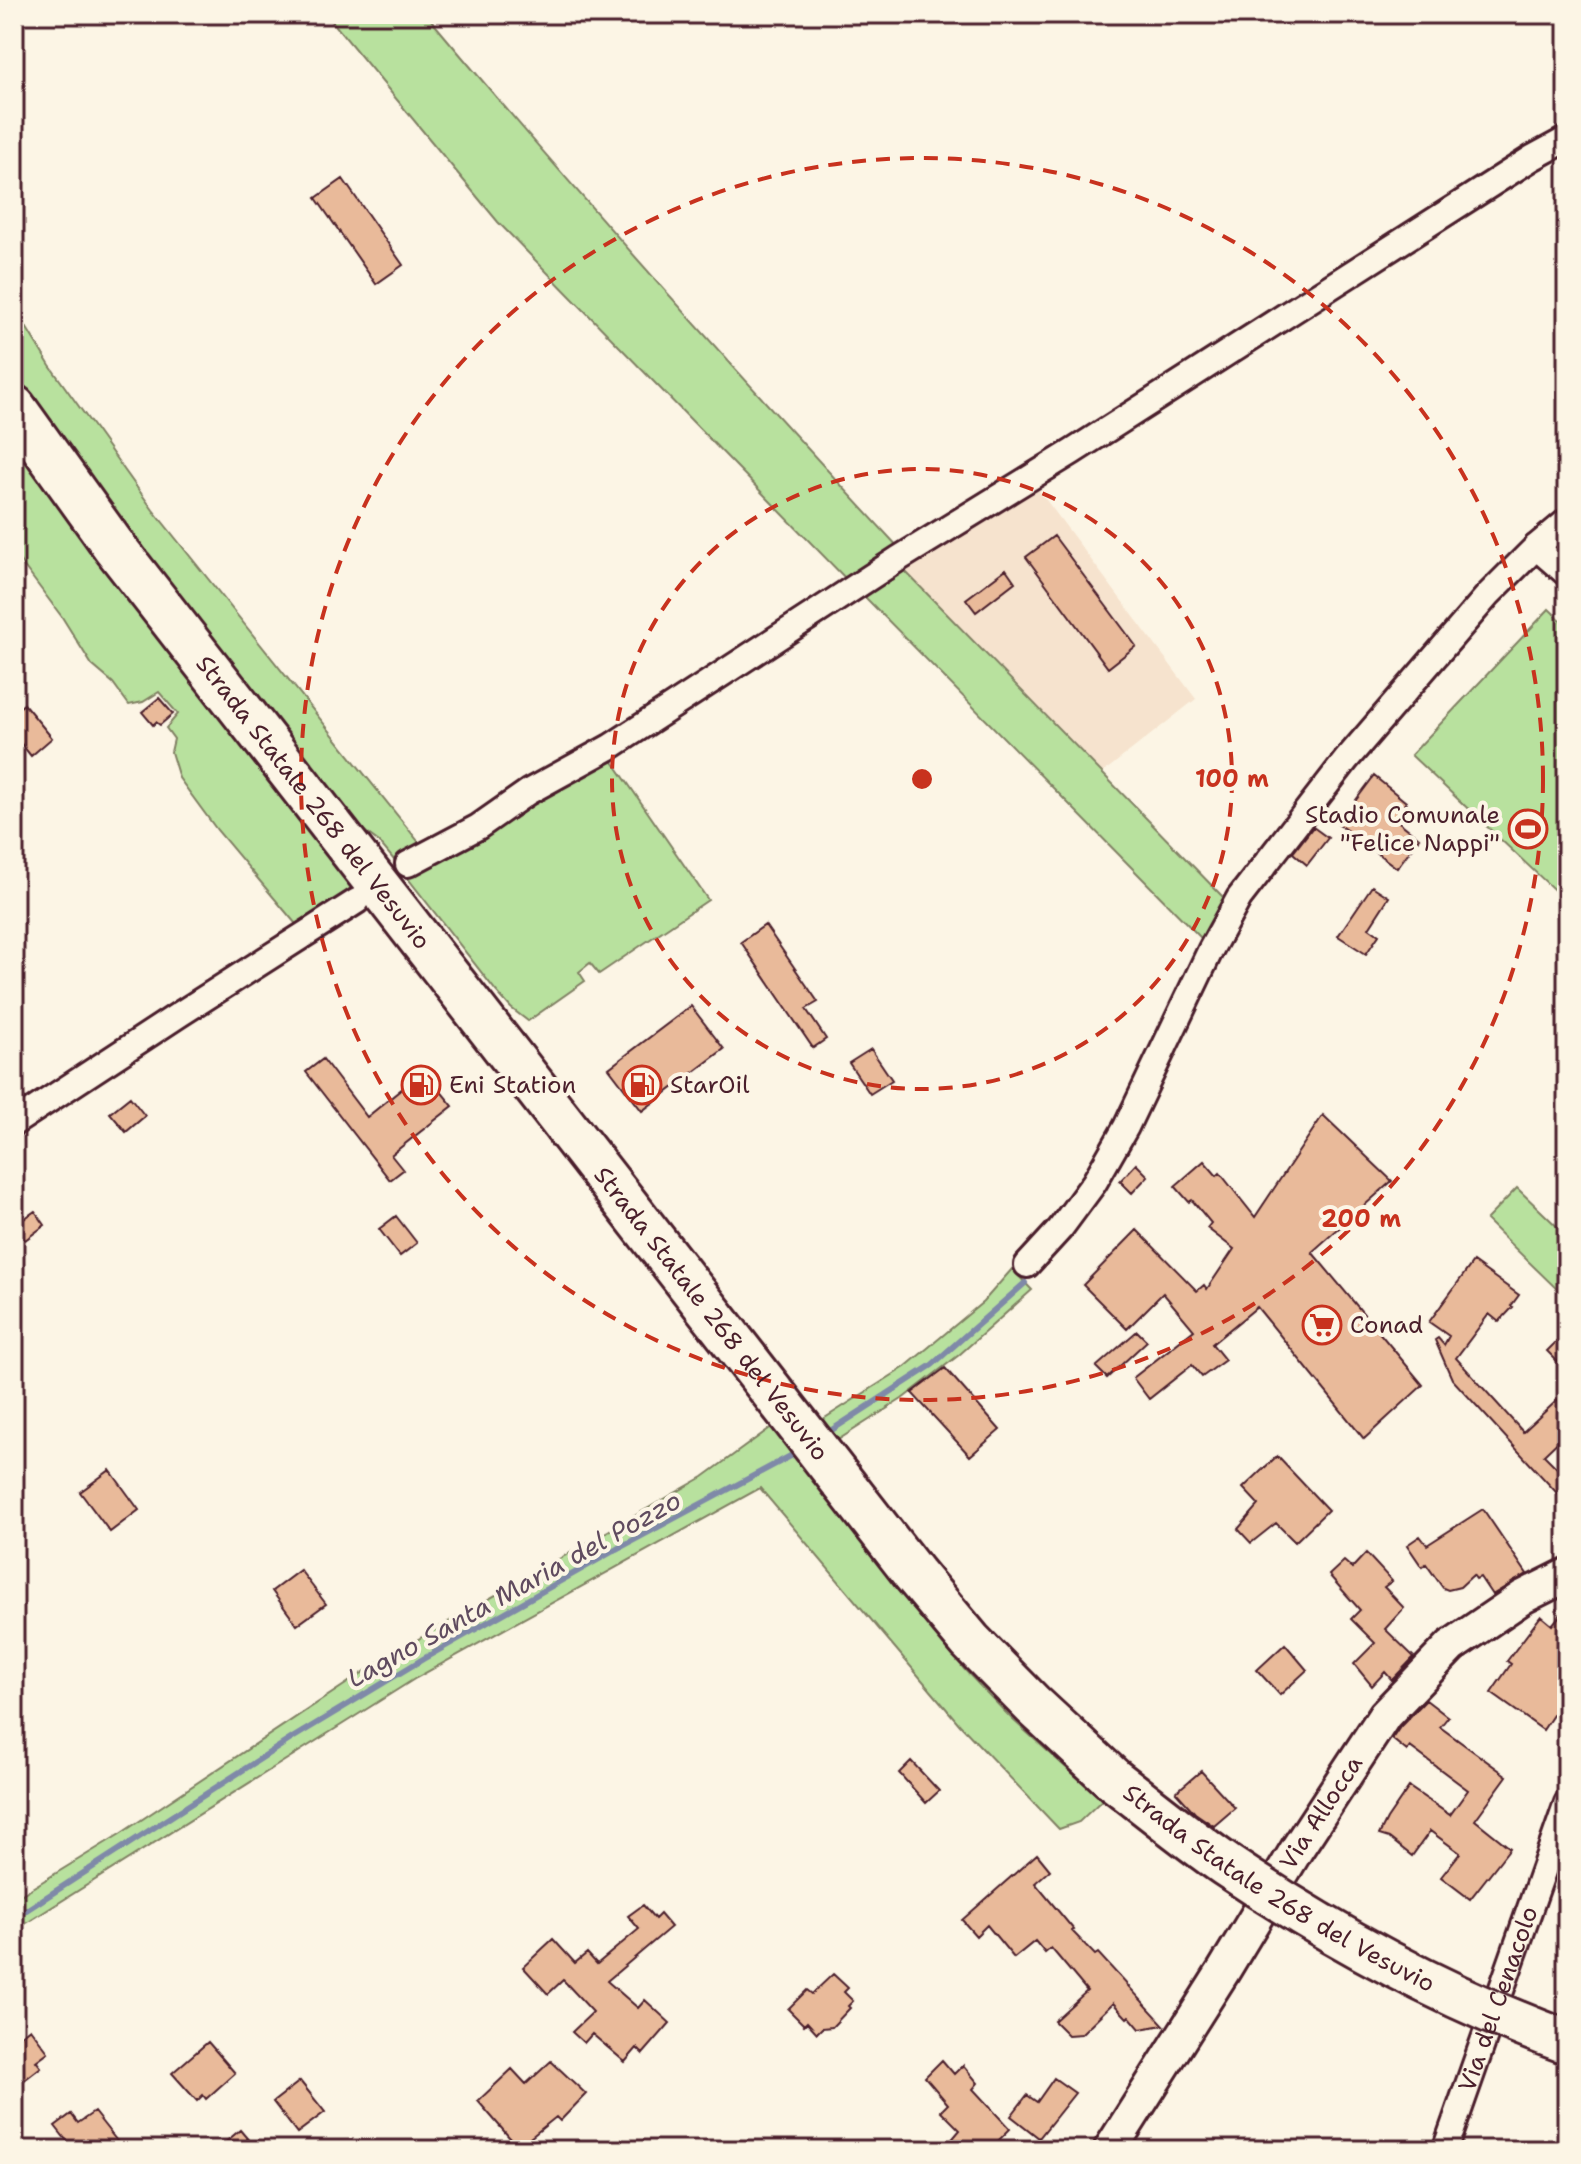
<svg xmlns="http://www.w3.org/2000/svg" width="1581" height="2164" viewBox="0 0 1581 2164" font-family="'Shantell Sans',sans-serif">
	<rect width="100%" height="100%" fill="#fcf5e5"/>
	<filter id="ink" filterUnits="userSpaceOnUse"><feTurbulence type="fractalNoise" baseFrequency=".0125" numOctaves="2"/><feDisplacementMap in="SourceGraphic" scale="16" xChannelSelector="R" yChannelSelector="G"/><feConvolveMatrix kernelMatrix="1 2 1 2 8 2 1 2 1" color-interpolation-filters="sRGB"/></filter>
	<g filter="url(#ink)">
		<path fill="#f6e3ce" d="M 1034,484 L 1196,699 L 1101,774 L 901,567 Z"/>
		<path fill="#b8e19e" stroke="#818064" stroke-width="2" d="M 326,14 L 426,14 C 579,197 738,374 900,549 L 849,582 L 498,222 Z
			M 14,307 L 50,366 L 153,510 L 425,850 L 399,866 L 379,842 L 351,821 L 28,405 L 14,382 Z
			M 14,437 L 360,892 L 300,929 L 217,830 L 179,778 L 171,752 L 174,739 L 166,728 L 178,714 L 159,692 L 143,702 L 129,705 L 113,683 L 92,665 L 62,617 L 14,553 Z
			M 901,567 L 1224,898 L 1203,940 L 860,592 Z
			M 1549,609 L 1567,626 L 1567,902 L 1411,755 Z
			M 607,753 L 708,900 L 599,974 L 590,963 L 579,972 L 585,981 L 528,1021 L 511,1008 L 496,991 L 403,872 Z
			M 1517,1188 L 1567,1236 L 1567,1299 L 1486,1220 Z
			M 1012,1269 L 1032,1290 L 959,1355 L 902,1399 L 802,1463 L 964,1669 L 1012,1719 L 1102,1800 L 1079,1822 L 1059,1829 L 960,1725 L 760,1488 L 416,1678 L 14,1931 L 14,1899 L 120,1834 L 385,1658 L 703,1477 L 773,1426 L 787,1442 L 905,1367 L 983,1302 Z"/>
		<g fill="none" stroke-linecap="round" stroke-linejoin="round">
			<path stroke="#7f89a8" stroke-width="6" d="M 824,1435 L 932,1365 L 1025,1283
				M 14,1918 L 294,1737 L 423,1659 L 617,1549 L 798,1452"/>
		</g>
		<path fill="#e9ba9a" stroke="#4a1f2b" stroke-width="2" d="M 343,179 L 403,265 L 376,284 L 316,198 Z
			M 1054,536 L 1136,646 L 1108,668 L 1026,557 Z
			M 1006,569 L 1015,582 L 976,612 L 966,599 Z
			M 159,698 L 173,714 L 160,725 L 156,722 L 153,725 L 142,712 Z
			M 24,704 L 52,738 L 31,756 L 14,735 L 14,712 Z
			M 1374,776 L 1406,802 L 1394,818 L 1419,838 L 1397,868 L 1338,824 Z
			M 1313,827 L 1328,838 L 1307,865 L 1293,853 Z
			M 1372,886 L 1389,897 L 1369,928 L 1379,935 L 1366,954 L 1338,936 Z
			M 765,925 L 818,1002 L 806,1009 L 826,1039 L 813,1048 L 741,942 Z
			M 691,1006 L 724,1049 L 642,1111 L 609,1068 Z
			M 871,1049 L 892,1080 L 870,1094 L 849,1063 Z
			M 323,1059 L 367,1117 L 424,1071 L 453,1106 L 391,1155 L 403,1170 L 390,1180 L 306,1072 Z
			M 130,1097 L 145,1116 L 126,1132 L 110,1113 Z
			M 1323,1115 L 1392,1181 L 1312,1252 L 1423,1385 L 1364,1439 L 1257,1307 L 1212,1344 L 1225,1360 L 1202,1377 L 1192,1365 L 1149,1399 L 1133,1378 L 1194,1330 L 1163,1293 L 1127,1329 L 1083,1285 L 1137,1230 L 1197,1291 L 1204,1285 L 1207,1289 L 1234,1249 L 1207,1228 L 1211,1223 L 1192,1200 L 1189,1202 L 1175,1186 L 1204,1161 L 1217,1176 L 1220,1173 L 1255,1217 Z
			M 1136,1164 L 1148,1176 L 1132,1193 L 1120,1181 Z
			M 35,1211 L 45,1225 L 25,1240 L 14,1226 Z
			M 396,1216 L 417,1243 L 400,1256 L 379,1229 Z
			M 1473,1262 L 1519,1295 L 1511,1306 L 1513,1307 L 1499,1322 L 1489,1314 L 1456,1358 L 1523,1432 L 1567,1391 L 1567,1433 L 1544,1455 L 1567,1478 L 1567,1504 L 1452,1379 L 1435,1340 L 1438,1338 L 1444,1345 L 1449,1336 L 1429,1322 Z
			M 1137,1331 L 1147,1341 L 1107,1378 L 1096,1367 Z
			M 1567,1331 L 1567,1371 L 1547,1351 Z
			M 945,1368 L 1000,1430 L 970,1456 L 912,1393 Z
			M 1277,1456 L 1328,1510 L 1295,1542 L 1276,1523 L 1251,1543 L 1238,1529 L 1259,1505 L 1243,1488 Z
			M 110,1470 L 139,1510 L 110,1532 L 80,1492 Z
			M 1483,1509 L 1527,1574 L 1492,1595 L 1480,1577 L 1476,1579 L 1473,1575 L 1460,1587 L 1448,1590 L 1443,1588 L 1426,1564 L 1422,1567 L 1407,1545 L 1420,1536 L 1427,1545 Z
			M 1366,1553 L 1392,1581 L 1384,1587 L 1404,1608 L 1385,1629 L 1414,1657 L 1392,1680 L 1385,1672 L 1372,1686 L 1354,1664 L 1375,1643 L 1351,1619 L 1360,1610 L 1329,1575 L 1344,1561 L 1352,1568 Z
			M 300,1570 L 326,1604 L 297,1625 L 272,1591 Z
			M 1567,1607 L 1567,1694 L 1543,1730 L 1491,1693 L 1511,1664 L 1507,1661 L 1541,1616 L 1552,1625 Z
			M 1285,1644 L 1307,1670 L 1280,1695 L 1257,1670 Z
			M 1426,1700 L 1448,1717 L 1440,1727 L 1507,1776 L 1475,1820 L 1510,1848 L 1470,1899 L 1441,1877 L 1460,1853 L 1430,1831 L 1412,1856 L 1389,1838 L 1379,1835 L 1387,1819 L 1409,1787 L 1450,1815 L 1468,1790 L 1410,1747 L 1407,1751 L 1392,1739 L 1400,1727 Z
			M 911,1761 L 939,1791 L 926,1803 L 899,1773 Z
			M 1201,1771 L 1235,1808 L 1214,1826 L 1195,1813 L 1176,1792 Z
			M 1037,1854 L 1050,1870 L 1035,1883 L 1074,1930 L 1072,1931 L 1095,1955 L 1098,1953 L 1164,2025 L 1140,2029 L 1129,2016 L 1127,2018 L 1113,2003 L 1081,2034 L 1068,2035 L 1054,2021 L 1087,1991 L 1051,1948 L 1045,1953 L 1035,1941 L 1014,1958 L 987,1925 L 976,1936 L 962,1920 Z
			M 643,1905 L 655,1919 L 660,1914 L 671,1927 L 607,1981 L 638,2008 L 645,2000 L 670,2023 L 643,2054 L 637,2048 L 625,2062 L 592,2034 L 584,2043 L 572,2032 L 593,2012 L 563,1980 L 548,1994 L 523,1967 L 553,1939 L 575,1963 L 587,1953 L 597,1964 L 639,1929 L 628,1916 Z
			M 833,1974 L 848,1988 L 844,1992 L 853,2001 L 848,2006 L 850,2008 L 832,2027 L 822,2028 L 817,2033 L 807,2022 L 804,2025 L 788,2009 L 807,1990 L 812,1994 Z
			M 30,2028 L 48,2052 L 36,2061 L 41,2067 L 23,2081 L 14,2069 L 14,2040 Z
			M 208,2042 L 235,2073 L 206,2099 L 203,2095 L 197,2101 L 172,2073 Z
			M 942,2060 L 954,2074 L 963,2065 L 978,2083 L 973,2089 L 1010,2129 L 989,2150 L 943,2150 L 960,2130 L 941,2111 L 948,2104 L 925,2077 Z
			M 551,2061 L 586,2094 L 560,2121 L 556,2117 L 525,2142 L 522,2140 L 516,2145 L 478,2101 L 512,2069 L 526,2084 Z
			M 1054,2078 L 1075,2093 L 1039,2138 L 1011,2116 L 1027,2095 L 1037,2102 Z
			M 300,2081 L 325,2112 L 297,2133 L 273,2102 Z
			M 94,2112 L 124,2150 L 74,2150 L 55,2126 L 71,2114 L 78,2123 Z
			M 240,2130 L 257,2150 L 216,2150 Z"/>
		<g fill="none" stroke-linecap="round" stroke-linejoin="round">
			<defs>
				<g id="street">
					<path d="M 1536,547 L 1567,574"/>
					<path d="M 408,864 L 478,827 L 528,792 L 610,747 L 898,559 L 1072,452 L 1532,158 L 1567,139"/>
					<path d="M 14,1123 L 180,1014 L 357,901"/>
					<path d="M 1027,1265 L 1060,1229 L 1094,1183 L 1126,1127 L 1211,949 L 1239,898 L 1346,760 L 1488,595 L 1536,547 L 1567,521"/>
					<path id="s1" d="M 1445,2150 L 1567,1803"/>
				</g>
				<g id="secondary">
					<path id="s2" d="M 1110,2150 L 1224,1970 L 1297,1849 L 1385,1715 L 1451,1646 L 1523,1597 L 1567,1575"/>
				</g>
				<g id="highway">
					<path id="s3" d="M 14,407 L 113,545 L 914,1574 L 970,1641 L 1033,1705 L 1114,1780"/>
				</g>
			</defs>
			<use href="#street" stroke="#4a1f2b" stroke-width="30"/>
			<use href="#secondary" stroke="#4a1f2b" stroke-width="38"/>
			<use href="#highway" stroke="#4a1f2b" stroke-width="48"/>
			<use href="#street" stroke="#fcf5e5" stroke-width="24"/>
			<use href="#secondary" stroke="#fcf5e5" stroke-width="32"/>
			<use href="#highway" stroke="#fcf5e5" stroke-width="42"/>
			<defs>
				<g id="highway-bridge">
					<path id="s4" d="M 1114,1780 C 1151,1808 1187,1838 1226,1865 C 1333,1937 1446,1998 1567,2042"/>
				</g>
			</defs>
			<use href="#highway-bridge" stroke="#4a1f2b" stroke-width="48" stroke-linecap="butt"/>
			<use href="#highway-bridge" stroke="#fcf5e5" stroke-width="42"/>
		</g>
	</g>
	<g fill="none" stroke="#c8321e" stroke-width="4" stroke-dasharray="14 10">
		<circle cx="922" cy="779" r="310"/>
		<circle cx="922" cy="779" r="621"/>
	</g>
	<defs>
		<symbol id="stadium-ring" viewBox="-11 -11 22 22"><circle r="9.5" fill="#fcf5e5" stroke="#c8321e" stroke-width="1.5"/><path d="M0-5a6.5 5 0 1 0 0 10a6.5 5 0 1 0 0-10ZM-3.5-1.8h7v3.6h-7Z" fill="#c8321e"/></symbol>
		<symbol id="fuel-ring" viewBox="-11 -11 22 22"><circle r="9.5" fill="#fcf5e5" stroke="#c8321e" stroke-width="1.5"/><path d="M-5.5-6h7V0h2V4h1.3V-2.5L3-4.5l.8-.8L6-3V5H2.5V1h-1V6h-7ZM-4.2-4.7v3.2H.2V-4.7Z" fill="#c8321e"/></symbol>
		<symbol id="supermarket-ring" viewBox="-11 -11 22 22"><circle r="9.5" fill="#fcf5e5" stroke="#c8321e" stroke-width="1.5"/><path d="M-6-5.5h2.5l.6 2H6L4.5 2H-2.5L-4.4-4H-6ZM-1.5 3.2a1.3 1.3 0 1 0 .1 0ZM3 3.2a1.3 1.3 0 1 0 .1 0Z" fill="#c8321e"/></symbol>
	</defs>
	<g fill-rule="evenodd">
		<use href="#stadium-ring" x="1506" y="807" width="44" height="44"/>
		<use href="#fuel-ring" x="399" y="1063" width="44" height="44"/>
		<use href="#fuel-ring" x="620" y="1063" width="44" height="44"/>
		<use href="#supermarket-ring" x="1300" y="1303" width="44" height="44"/>
	</g>
	<g text-anchor="middle" stroke-width="8" stroke-linejoin="round" paint-order="stroke">
		<g font-size="24" fill="#4a1f2b" stroke="#fcf5e5">
			<text dy="8" stroke="none"><textPath href="#s3" startOffset="496">Strada Statale 268 del Vesuvio</textPath></text>
			<text dy="8" stroke="none"><textPath href="#s3" startOffset="1144">Strada Statale 268 del Vesuvio</textPath></text>
			<text dy="8" stroke="none"><textPath href="#s2" startOffset="398">Via Allocca</textPath></text>
			<text dy="8" stroke="none"><textPath href="#s4" startOffset="198">Strada Statale 268 del Vesuvio</textPath></text>
			<text dy="8" stroke="none"><textPath href="#s1" startOffset="160">Via del Cenacolo</textPath></text>
		</g>
		<g font-size="24" fill="#4a1f2b" stroke="#fcf5e5" text-anchor="start">
			<text x="1500" y="823" text-anchor="end">Stadio Comunale<tspan x="1500" dy="28">"Felice Nappi"</tspan></text>
			<text x="449" y="1093">Eni Station</text>
			<text x="670" y="1093">StarOil</text>
			<text x="1350" y="1333">Conad</text>
		</g>
		<g font-size="26" font-style="italic" fill="#604b5f" stroke="#fcf5e5">
			<text transform="translate(514 1589) rotate(-29)" y="9">Lagno Santa Maria del Pozzo</text>
		</g>
	</g>
	<circle cx="922" cy="779" r="12" fill="#c8321e" stroke="#fcf5e5" stroke-width="4"/>
	<g font-size="24" text-anchor="middle" font-weight="bold" fill="#c8321e" stroke="#fcf5e5" stroke-width="8" stroke-linejoin="round" paint-order="stroke">
		<text x="1232" y="787">100 m</text>
		<text x="1361" y="1227">200 m</text>
	</g>
	<rect width="1581" height="2164" fill="none" stroke="#fcf5e5" stroke-width="48"/>
	<rect x="24" y="24" width="1533" height="2116" fill="none" stroke="#4a1f2b" stroke-width="3" filter="url(#ink)"/>
</svg>
